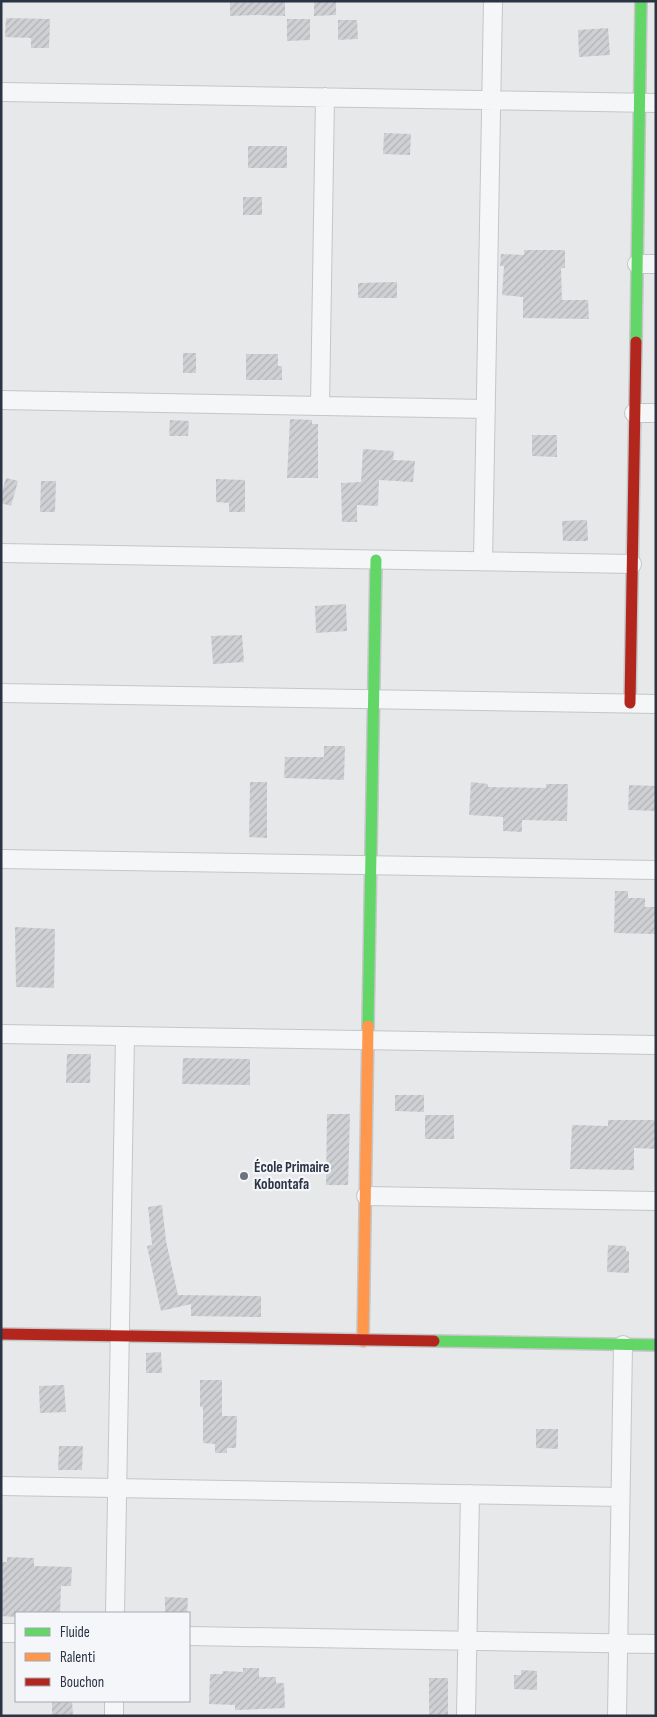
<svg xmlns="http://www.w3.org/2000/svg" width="657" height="1717" viewBox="0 0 657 1717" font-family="'Sofia Sans Condensed',sans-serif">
	<defs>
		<pattern id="building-hatch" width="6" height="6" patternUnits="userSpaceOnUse" patternTransform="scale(1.25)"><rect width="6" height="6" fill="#ced0d3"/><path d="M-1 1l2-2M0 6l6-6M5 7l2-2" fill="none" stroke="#b1b3b6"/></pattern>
	</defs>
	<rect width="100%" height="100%" fill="#e6e8ea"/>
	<path fill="url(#building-hatch)" d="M 230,1 L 285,1 L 285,16 L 256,15 L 230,16 Z
		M 314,1 L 336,1 L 336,15 L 314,16 Z
		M 6,18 L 50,19 L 49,48 L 31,48 L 31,38 L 5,37 Z
		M 287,19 L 310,19 L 310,40 L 287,41 Z
		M 338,20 L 357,20 L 358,39 L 338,40 Z
		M 608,28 L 610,55 L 579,57 L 578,30 Z
		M 384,133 L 411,134 L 410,155 L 383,154 Z
		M 248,146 L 287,146 L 287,168 L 248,168 Z
		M 243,197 L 262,197 L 262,215 L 243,215 Z
		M 524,250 L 565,250 L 565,268 L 561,268 L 562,300 L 588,300 L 589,319 L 523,318 L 523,297 L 502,295 L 504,266 L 500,266 L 501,254 L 524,255 Z
		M 397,282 L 397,298 L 358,298 L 358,283 Z
		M 183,353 L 196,353 L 196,373 L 183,373 Z
		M 246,354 L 278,354 L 278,366 L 282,366 L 282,380 L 246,380 Z
		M 290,419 L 312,420 L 312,424 L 318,424 L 318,478 L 287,478 Z
		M 170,420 L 189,421 L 188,436 L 169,436 Z
		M 532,435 L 557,435 L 557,457 L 532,456 Z
		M 363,449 L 394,451 L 393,460 L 415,461 L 413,482 L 379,480 L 378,506 L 357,505 L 357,522 L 342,522 L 341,483 L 361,482 Z
		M 6,478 L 18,481 L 11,506 L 1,503 L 1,496 Z
		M 216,479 L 245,480 L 245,512 L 229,512 L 229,503 L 216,502 Z
		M 41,481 L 56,481 L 55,512 L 40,512 Z
		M 587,520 L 588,541 L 563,541 L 562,521 Z
		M 346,604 L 347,631 L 316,633 L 315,606 Z
		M 242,635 L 244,662 L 213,664 L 211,636 Z
		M 324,746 L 345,746 L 344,780 L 284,778 L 285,757 L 324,757 Z
		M 250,782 L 267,782 L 267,838 L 249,837 Z
		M 471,782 L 488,784 L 488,787 L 546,788 L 546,784 L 568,784 L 567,821 L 522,820 L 522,832 L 503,831 L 503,817 L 469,815 Z
		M 629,785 L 656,786 L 656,811 L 628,810 Z
		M 615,891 L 628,891 L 628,898 L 645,898 L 645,907 L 656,907 L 656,934 L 614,933 Z
		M 15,927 L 55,929 L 54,988 L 16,987 Z
		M 67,1054 L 91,1054 L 90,1083 L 66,1083 Z
		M 183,1058 L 250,1059 L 250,1085 L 182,1084 Z
		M 395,1095 L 424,1095 L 424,1112 L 395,1111 Z
		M 327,1114 L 350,1114 L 348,1185 L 326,1185 Z
		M 425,1115 L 454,1115 L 454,1139 L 425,1139 Z
		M 608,1120 L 656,1120 L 656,1149 L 634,1148 L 634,1170 L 570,1169 L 572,1125 L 608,1126 Z
		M 162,1205 L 166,1241 L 178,1295 L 261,1296 L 261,1317 L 191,1316 L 191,1304 L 161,1311 L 147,1246 L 152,1245 L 148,1207 Z
		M 608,1245 L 626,1246 L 626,1251 L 629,1251 L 629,1273 L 607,1272 Z
		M 161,1352 L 162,1373 L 146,1373 L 146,1353 Z
		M 200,1380 L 222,1380 L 222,1416 L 237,1416 L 236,1448 L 227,1448 L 227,1453 L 215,1453 L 215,1444 L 203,1443 L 203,1407 L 200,1407 Z
		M 64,1385 L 66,1412 L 40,1413 L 39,1386 Z
		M 536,1429 L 558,1429 L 558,1449 L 536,1448 Z
		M 59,1446 L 83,1446 L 82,1470 L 58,1470 Z
		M 7,1557 L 34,1558 L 34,1566 L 72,1567 L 71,1586 L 61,1586 L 60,1613 L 16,1613 L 16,1617 L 1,1616 L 1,1562 L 7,1562 Z
		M 165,1597 L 188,1598 L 187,1613 L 165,1613 Z
		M 243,1668 L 259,1668 L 259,1677 L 276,1677 L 276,1683 L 284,1683 L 285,1708 L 235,1710 L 235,1705 L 209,1704 L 210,1674 L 222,1674 L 223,1671 L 243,1672 Z
		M 521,1670 L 537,1671 L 537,1690 L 514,1689 L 514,1675 L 521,1675 Z
		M 429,1678 L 448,1678 L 448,1716 L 429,1716 Z
		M 52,1701 L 72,1701 L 73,1716 L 52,1716 Z"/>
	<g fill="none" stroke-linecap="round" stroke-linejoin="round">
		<defs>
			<path id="street" d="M 1,92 L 656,103
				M 637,264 L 656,264
				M 1,400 L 486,409
				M 320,406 L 325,97
				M 634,413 L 656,413
				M 1,553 L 632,564
				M 483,561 L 493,1
				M 1,693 L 656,704
				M 1,859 L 656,870
				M 1,1034 L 656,1045
				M 366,1196 L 656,1201
				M 1,1486 L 620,1497
				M 115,1613 L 125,1036
				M 1,1633 L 16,1633
				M 189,1636 L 656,1644
				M 114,1716 L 114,1701
				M 466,1716 L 470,1494
				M 617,1716 L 623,1345"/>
			<path id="fast" d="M 636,342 L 641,1
				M 368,1026 L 376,560
				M 434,1341 L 656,1345"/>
			<path id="slow" d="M 363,1341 L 368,1026"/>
			<path id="jam" d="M 630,703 L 636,342
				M 1,1334 L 434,1341"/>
		</defs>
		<use href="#street" stroke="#c4c6c8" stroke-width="20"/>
		<use href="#fast" stroke="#c4c6c8" stroke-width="14"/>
		<use href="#slow" stroke="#c4c6c8" stroke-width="14"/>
		<use href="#jam" stroke="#c4c6c8" stroke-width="14"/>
		<use href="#street" stroke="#f5f6f7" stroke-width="18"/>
		<use href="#fast" stroke="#63d668" stroke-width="11"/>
		<use href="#slow" stroke="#ff974d" stroke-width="11"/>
		<use href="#jam" stroke="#b3261e" stroke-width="11"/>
	</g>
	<circle fill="#6c737f" stroke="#f4f6f9" stroke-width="2" cx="244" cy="1176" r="5"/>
	<g text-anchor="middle" stroke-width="4.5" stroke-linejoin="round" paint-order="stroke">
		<g font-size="15" font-weight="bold" fill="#2b3445" stroke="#f4f6f9" text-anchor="start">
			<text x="254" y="1172">École Primaire<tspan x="254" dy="17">Kobontafa</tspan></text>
		</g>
	</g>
	<rect width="657" height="1717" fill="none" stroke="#2b3445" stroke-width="5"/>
	<rect x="15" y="1612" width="175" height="90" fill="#f4f6f9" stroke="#a4a8b1"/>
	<rect x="25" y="1628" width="25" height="8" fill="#63d668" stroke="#a4a8b1"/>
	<text x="60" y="1637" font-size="15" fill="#2b3445">Fluide</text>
	<rect x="25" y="1653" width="25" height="8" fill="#ff974d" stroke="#a4a8b1"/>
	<text x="60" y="1662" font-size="15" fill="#2b3445">Ralenti</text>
	<rect x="25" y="1678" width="25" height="8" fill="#b3261e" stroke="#a4a8b1"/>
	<text x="60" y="1687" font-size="15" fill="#2b3445">Bouchon</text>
</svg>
